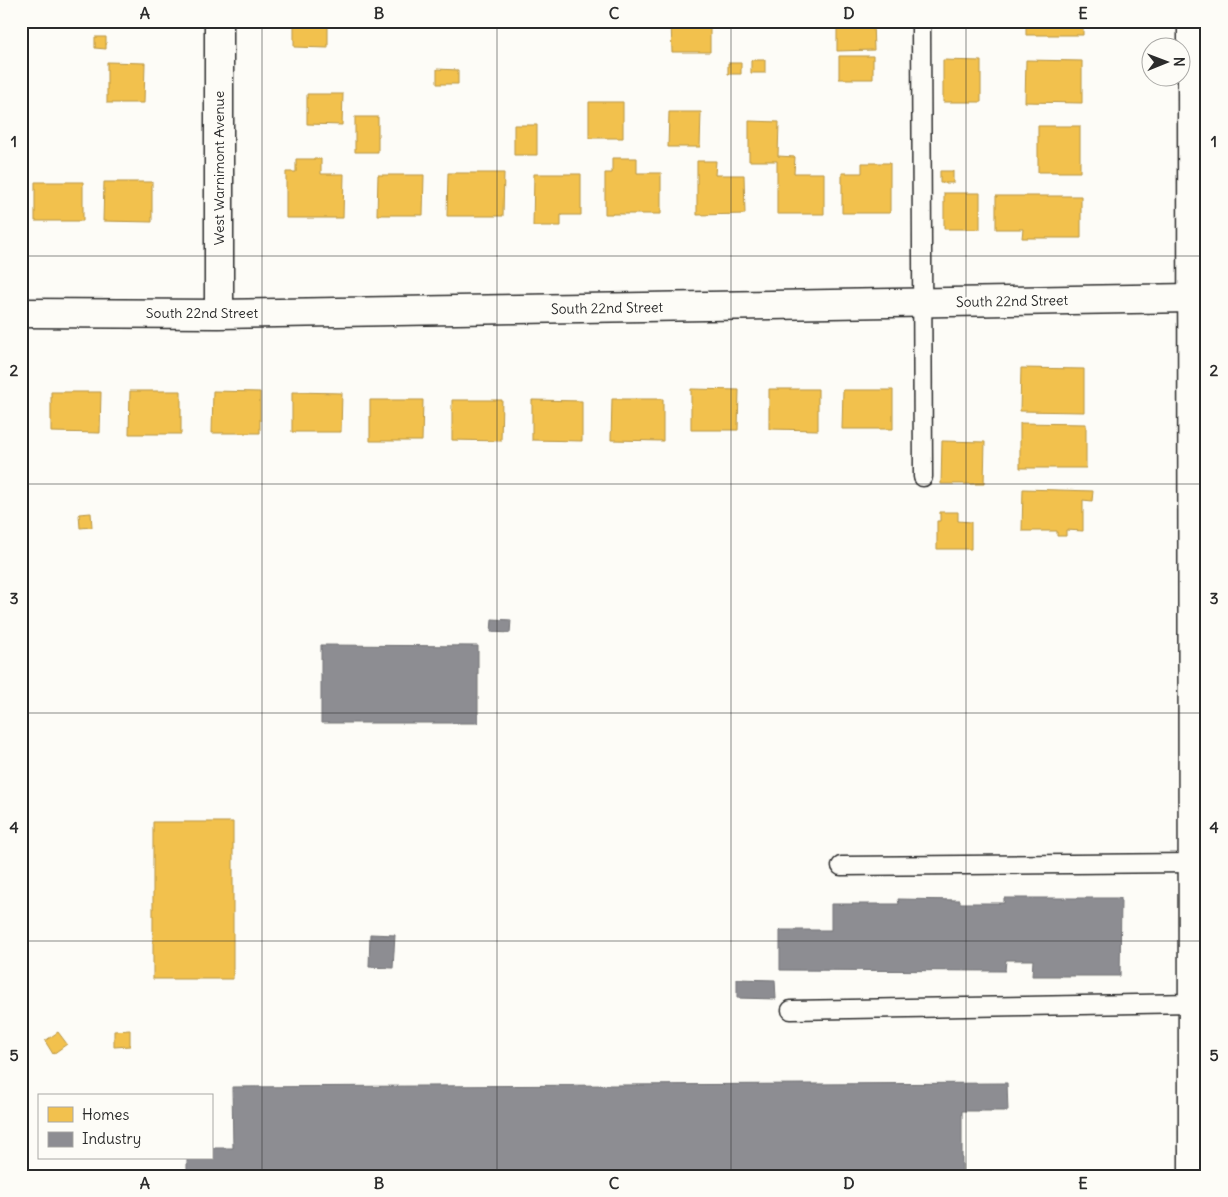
<svg xmlns="http://www.w3.org/2000/svg" width="1228" height="1197" viewBox="0 0 1228 1197" font-family="Delius,sans-serif">
	<rect width="100%" height="100%" fill="#fdfcf7"/>
	<filter id="ink" filterUnits="userSpaceOnUse"><feTurbulence type="fractalNoise" baseFrequency=".02" numOctaves="2"/><feDisplacementMap in="SourceGraphic" scale="10" xChannelSelector="R" yChannelSelector="G"/><feConvolveMatrix kernelMatrix="1 2 1 2 8 2 1 2 1" color-interpolation-filters="sRGB"/></filter>
	<g filter="url(#ink)">
		<path fill="#f2c14e" stroke="#b69444" d="M 294,21 L 328,21 L 328,48 L 294,47 Z
			M 671,21 L 710,21 L 710,52 L 672,52 Z
			M 837,21 L 873,21 L 874,50 L 837,51 Z
			M 1026,21 L 1083,21 L 1083,35 L 1026,35 Z
			M 21,33 L 25,33 L 26,46 L 21,46 Z
			M 95,37 L 106,37 L 106,49 L 95,48 Z
			M 839,56 L 873,56 L 873,79 L 839,79 Z
			M 751,60 L 765,60 L 765,73 L 751,73 Z
			M 943,60 L 981,61 L 981,102 L 943,102 Z
			M 1026,60 L 1082,61 L 1082,103 L 1025,102 Z
			M 107,62 L 145,63 L 144,103 L 107,103 Z
			M 728,63 L 741,63 L 741,74 L 728,74 Z
			M 437,69 L 458,70 L 458,84 L 437,84 Z
			M 307,94 L 343,94 L 342,125 L 307,124 Z
			M 589,102 L 623,102 L 623,138 L 589,138 Z
			M 669,112 L 701,112 L 700,147 L 668,147 Z
			M 355,117 L 378,117 L 378,152 L 355,152 Z
			M 749,121 L 779,122 L 778,156 L 795,157 L 794,173 L 824,173 L 824,214 L 777,214 L 777,161 L 749,161 Z
			M 514,125 L 537,125 L 537,155 L 514,155 Z
			M 1038,126 L 1080,126 L 1080,172 L 1038,172 Z
			M 612,158 L 637,158 L 637,173 L 661,173 L 661,214 L 605,214 L 605,173 L 612,173 Z
			M 296,159 L 321,159 L 321,174 L 344,174 L 343,218 L 286,218 L 286,172 L 296,172 Z
			M 697,161 L 716,161 L 715,175 L 744,175 L 745,214 L 697,215 Z
			M 862,163 L 890,163 L 890,213 L 842,213 L 842,173 L 862,173 Z
			M 940,171 L 953,171 L 953,183 L 940,183 Z
			M 448,173 L 504,173 L 503,216 L 447,216 Z
			M 534,174 L 581,174 L 581,215 L 561,215 L 561,226 L 533,226 Z
			M 378,175 L 424,175 L 423,215 L 377,215 Z
			M 35,182 L 83,182 L 83,221 L 35,221 Z
			M 104,182 L 152,182 L 152,222 L 103,221 Z
			M 944,193 L 980,193 L 980,229 L 944,229 Z
			M 996,196 L 1081,196 L 1081,238 L 1022,238 L 1023,229 L 996,229 Z
			M 1021,368 L 1084,369 L 1084,412 L 1020,411 Z
			M 691,389 L 739,390 L 738,430 L 691,430 Z
			M 769,389 L 818,389 L 818,430 L 769,429 Z
			M 843,390 L 893,390 L 893,429 L 842,429 Z
			M 130,391 L 181,391 L 181,434 L 129,434 Z
			M 213,391 L 260,392 L 260,433 L 212,433 Z
			M 51,392 L 101,392 L 100,433 L 51,432 Z
			M 292,392 L 342,393 L 341,432 L 292,432 Z
			M 612,399 L 663,399 L 663,441 L 611,440 Z
			M 370,400 L 423,400 L 422,441 L 370,441 Z
			M 452,400 L 502,400 L 501,441 L 452,440 Z
			M 532,400 L 582,401 L 582,441 L 532,440 Z
			M 1020,423 L 1086,424 L 1086,468 L 1020,468 Z
			M 942,441 L 985,442 L 984,484 L 941,484 Z
			M 1023,489 L 1093,491 L 1092,501 L 1083,500 L 1083,531 L 1066,530 L 1066,536 L 1057,536 L 1057,531 L 1022,531 Z
			M 940,512 L 958,512 L 958,521 L 971,522 L 971,549 L 937,549 L 937,521 L 940,521 Z
			M 91,513 L 92,527 L 80,528 L 79,514 Z
			M 153,822 L 233,822 L 233,979 L 153,979 Z
			M 130,1030 L 130,1046 L 114,1047 L 114,1031 Z
			M 58,1032 L 67,1044 L 53,1054 L 45,1041 Z"/>
		<path fill="#8d8d92" stroke="#707073" d="M 492,619 L 511,620 L 510,633 L 491,632 Z
			M 321,645 L 478,646 L 478,723 L 321,723 Z
			M 1004,898 L 1121,898 L 1120,976 L 1032,976 L 1033,960 L 1006,960 L 1005,971 L 780,970 L 780,930 L 831,930 L 831,904 L 899,904 L 898,899 L 960,900 L 960,903 L 1004,903 Z
			M 370,934 L 395,935 L 393,968 L 369,967 Z
			M 737,979 L 775,980 L 776,999 L 737,998 Z
			M 1007,1083 L 1008,1111 L 962,1111 L 962,1176 L 187,1176 L 187,1158 L 211,1158 L 211,1148 L 233,1148 L 232,1087 Z"/>
		<g fill="none" stroke-linecap="round" stroke-linejoin="round">
			<defs>
				<path id="service" d="M 921,21 L 923,477
					M 841,866 L 1193,863
					M 791,1010 L 1193,1003"/>
				<path id="minor" d="M 219,21 L 219,314
					M 21,313 L 219,314 L 1192,298"/>
				<path id="tertiary" d="M 1192,21 L 1193,1176"/>
			</defs>
			<use href="#service" stroke="#2b2b2b" stroke-width="21"/>
			<use href="#minor" stroke="#2b2b2b" stroke-width="31"/>
			<use href="#tertiary" stroke="#2b2b2b" stroke-width="31"/>
			<use href="#service" stroke="#fdfcf7" stroke-width="18"/>
			<use href="#minor" stroke="#fdfcf7" stroke-width="28"/>
			<use href="#tertiary" stroke="#fdfcf7" stroke-width="28"/>
		</g>
	</g>
	<path fill="none" stroke="#2b2b2b" stroke-width="1" stroke-opacity="0.55" d="M 262,21 L 262,1176M 497,21 L 497,1176M 731,21 L 731,1176M 966,21 L 966,1176M 21,256 L 1207,256M 21,484 L 1207,484M 21,713 L 1207,713M 21,941 L 1207,941"/>
	<g text-anchor="middle" stroke-width="5" stroke-linejoin="round" paint-order="stroke">
		<g font-size="14" fill="#2b2b2b" stroke="#fdfcf7">
			<text transform="translate(219 168) rotate(-90)" y="5">West Warnimont Avenue</text>
			<text transform="translate(1012 301) rotate(-1)" y="5">South 22nd Street</text>
			<text transform="translate(607 308) rotate(-1)" y="5">South 22nd Street</text>
			<text x="202" y="318">South 22nd Street</text>
		</g>
	</g>
	<rect width="1228" height="1197" fill="none" stroke="#fdfcf7" stroke-width="55"/>
	<rect x="38" y="1094" width="175" height="65" fill="#fdfcf7" stroke="#a9a8a5"/>
	<rect x="48" y="1107" width="25" height="15" fill="#f2c14e" stroke="#a9a8a5"/>
	<text x="82" y="1120" font-size="15" fill="#2b2b2b">Homes</text>
	<rect x="48" y="1132" width="25" height="15" fill="#8d8d92" stroke="#a9a8a5"/>
	<text x="82" y="1144" font-size="15" fill="#2b2b2b">Industry</text>
	<g transform="translate(1166 62) rotate(89)"><circle r="24" fill="#fdfcf7" stroke="#a9a8a5"/>
	<path d="M0-4L9 19L0 12L-9 19Z" fill="#2b2b2b"/>
	<text y="-8" font-size="14" font-weight="bold" text-anchor="middle" fill="#2b2b2b">N</text>
	</g>
	<rect x="28" y="28" width="1172" height="1142" fill="none" stroke="#2b2b2b" stroke-width="2"/>
	<g font-size="16" text-anchor="middle" font-weight="bold" fill="#2b2b2b">
		<text x="145" y="19">A</text>
		<text x="379" y="19">B</text>
		<text x="614" y="19">C</text>
		<text x="849" y="19">D</text>
		<text x="1083" y="19">E</text>
		<text x="14" y="147">1</text>
		<text x="1214" y="147">1</text>
		<text x="14" y="376">2</text>
		<text x="1214" y="376">2</text>
		<text x="14" y="604">3</text>
		<text x="1214" y="604">3</text>
		<text x="14" y="833">4</text>
		<text x="1214" y="833">4</text>
		<text x="14" y="1061">5</text>
		<text x="1214" y="1061">5</text>
		<text x="145" y="1189">A</text>
		<text x="379" y="1189">B</text>
		<text x="614" y="1189">C</text>
		<text x="849" y="1189">D</text>
		<text x="1083" y="1189">E</text>
	</g>
</svg>
